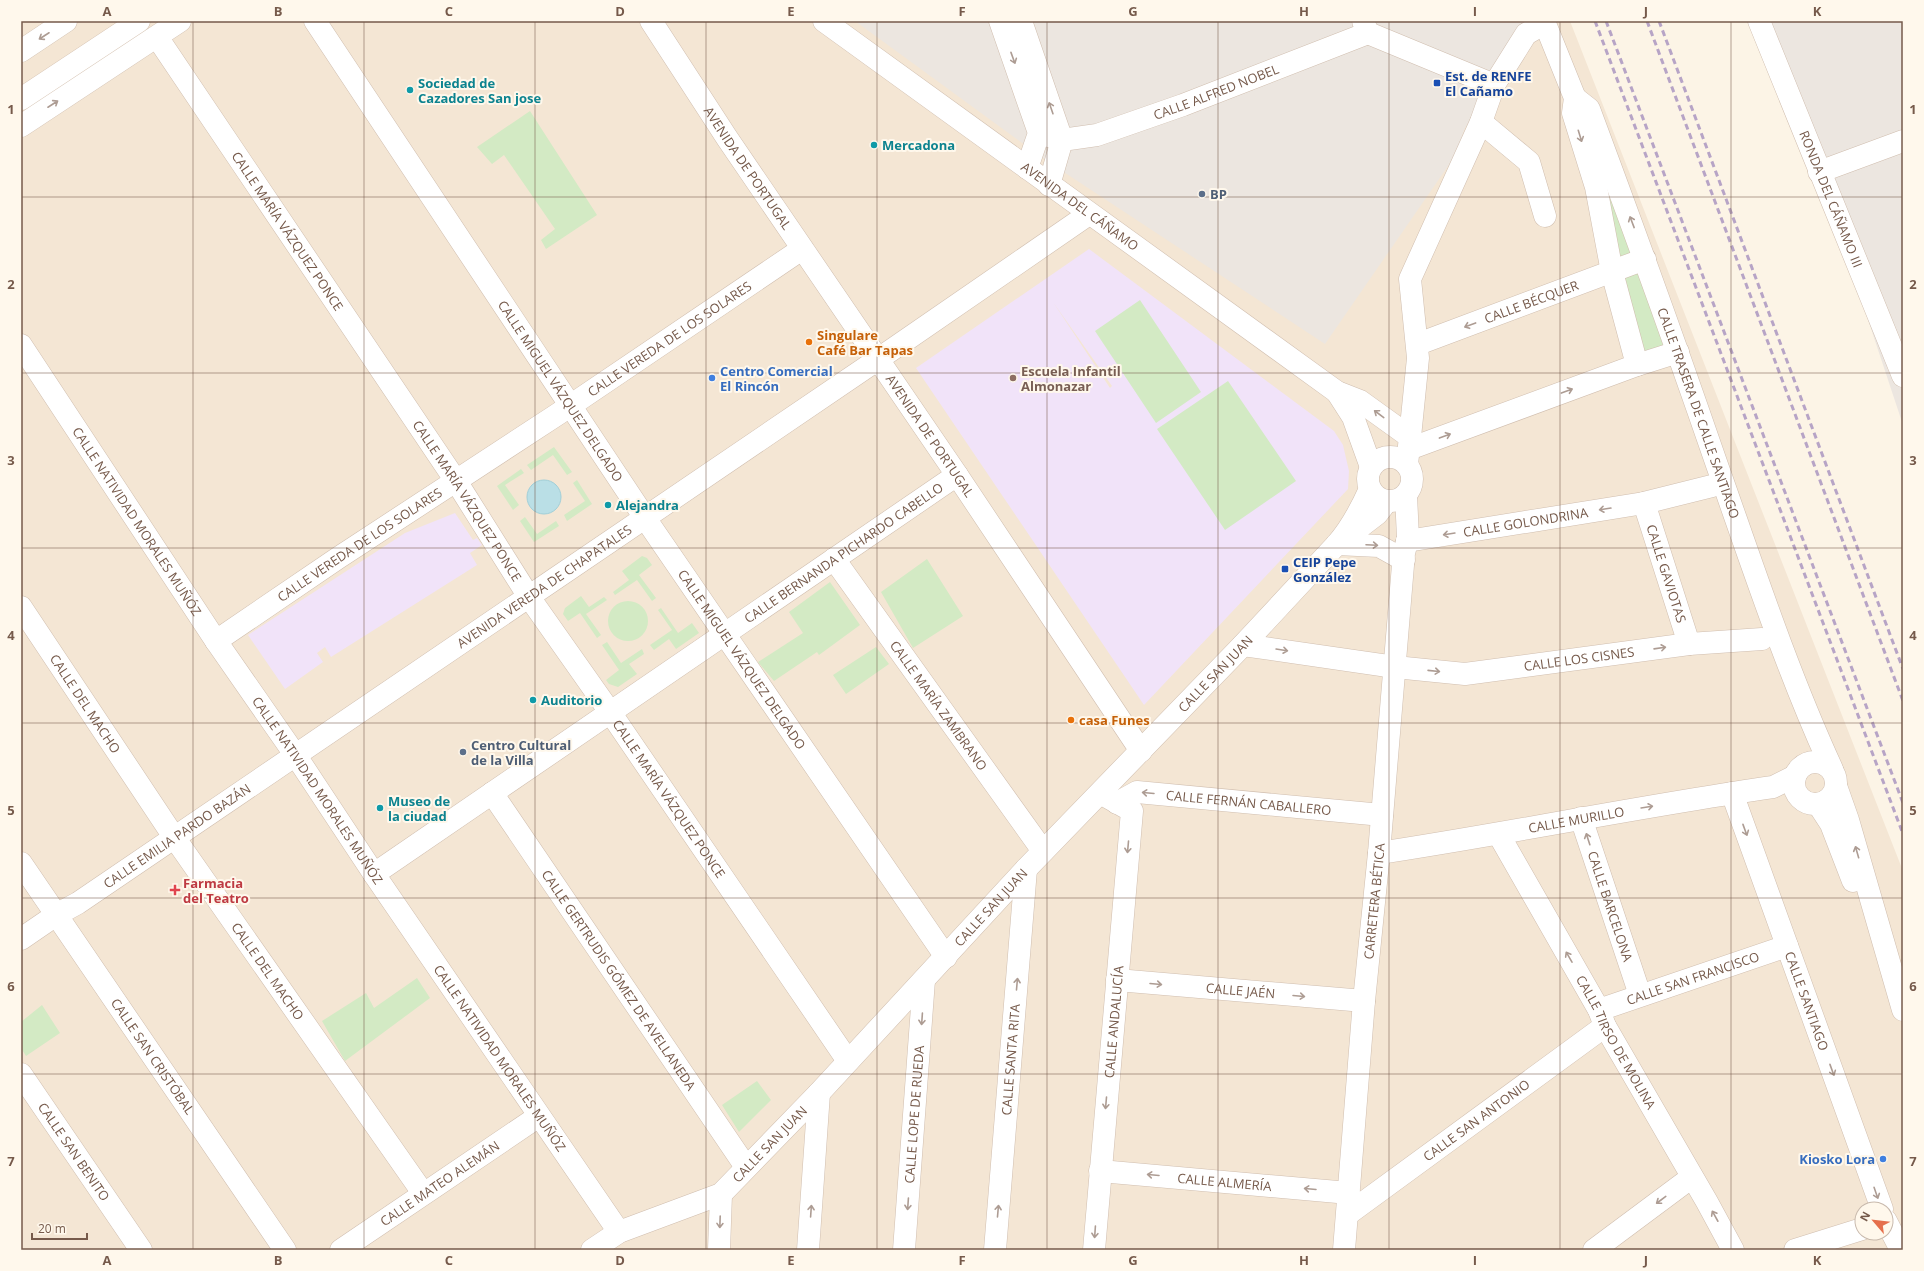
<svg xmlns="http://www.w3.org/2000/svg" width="1924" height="1271" viewBox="0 0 1924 1271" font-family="'Open Sans',sans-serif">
	<rect width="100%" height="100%" fill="#fcf4e6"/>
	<path fill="#f4e6d4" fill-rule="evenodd" d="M 21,21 L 1570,21 L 1903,871 L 1903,1250 L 21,1250 ZM 1862,1209 L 1886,1209 L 1886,1233 L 1862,1233 Z"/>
	<path fill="#ece6e0" d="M 855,21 L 1544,21 L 1494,85 L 1465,128 L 1455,156 L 1325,344 L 1044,159 Z
		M 1759,21 L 1903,21 L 1903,425 L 1819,172 Z"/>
	<path fill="#f1e3f9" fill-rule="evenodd" d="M 1089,249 L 1334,431 L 1343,445 L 1349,471 L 1348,489 L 1144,705 L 916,368 ZM 1053,302 L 1112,386 L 1110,388 Z
		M 455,513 L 473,540 L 477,538 L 482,545 L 470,553 L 477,565 L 331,657 L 325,647 L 317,653 L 323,662 L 285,689 L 248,635 L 405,533 Z"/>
	<path fill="#d3eac4" d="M 1575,98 L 1678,352 L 1637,365 Z
		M 530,111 L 597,215 L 546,249 L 541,240 L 555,229 L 504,155 L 492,164 L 477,147 Z
		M 1140,300 L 1201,392 L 1156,423 L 1095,331 Z
		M 1228,381 L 1296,481 L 1225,530 L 1157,429 Z
		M 554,447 L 572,472 L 567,475 L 553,455 L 531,470 L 527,465 Z
		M 521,469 L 524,473 L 505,485 L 519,505 L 513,510 L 497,486 Z
		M 577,480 L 592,504 L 567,521 L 564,515 L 585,501 L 573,483 Z
		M 525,517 L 537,534 L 556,521 L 559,526 L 534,542 L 520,521 Z
		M 642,556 L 647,558 L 652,565 L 639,575 L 656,598 L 652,601 L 637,580 L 615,595 L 613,592 L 629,580 L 622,571 Z
		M 927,559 L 963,616 L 913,648 L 881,592 Z
		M 830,582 L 860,625 L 819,655 L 817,652 L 774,681 L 758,662 L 803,633 L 789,612 Z
		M 581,596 L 589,607 L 604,597 L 607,600 L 586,614 L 601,635 L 597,638 L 580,613 L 568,621 L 563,614 L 565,608 Z
		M608 621a20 20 0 1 1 40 0a20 20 0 1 1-40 0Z
		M 661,608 L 678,633 L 692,623 L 699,633 L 676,649 L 669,639 L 654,650 L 650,645 L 672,630 L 658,610 Z
		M 607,642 L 621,663 L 642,649 L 644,654 L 629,664 L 637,674 L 618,687 L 609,684 L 606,680 L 619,670 L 602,645 Z
		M 876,647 L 889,664 L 846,694 L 833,675 Z
		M 417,978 L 430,998 L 345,1061 L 322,1021 L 366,993 L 374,1008 Z
		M 42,1005 L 60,1033 L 26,1056 L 21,1048 L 21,1022 Z
		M 757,1081 L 771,1100 L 739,1132 L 722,1105 Z"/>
	<path fill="#badfe6" stroke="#a1cfd8" d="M527 497a17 17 0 1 1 34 0a17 17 0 1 1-34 0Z"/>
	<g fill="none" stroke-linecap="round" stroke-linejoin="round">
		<defs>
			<g id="minor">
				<path id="s1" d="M 315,21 L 645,518 L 946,957"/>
				<path id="s2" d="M 651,21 L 727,138 L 957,475 L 1141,751"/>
				<path d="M 1000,21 L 1039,133 L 1027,168"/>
				<path d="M 1021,21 L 1062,140 L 1049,185"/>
				<path d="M 1363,21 L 1368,33 L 1494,85"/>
				<path d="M 1544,21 L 1575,98 L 1573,113 L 1596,187 L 1612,272 L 1637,365"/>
				<path id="s3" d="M 1759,21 L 1903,376"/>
				<path id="s4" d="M 157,37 L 456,481 L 529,597 L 610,712 L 848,1061"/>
				<path d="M 21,51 L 66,21"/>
				<path id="s5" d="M 1575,98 L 1589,109 C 1633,227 1676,346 1717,465 C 1753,567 1787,671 1832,769"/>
				<path d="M 1481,122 L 1529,162 L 1545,216"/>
				<path d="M 21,126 L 180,21"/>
				<path id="s6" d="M 1039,133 L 1062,140 L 1097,135 L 1183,105 L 1368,33"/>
				<path d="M 1819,172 L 1903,141"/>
				<path id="s7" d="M 1418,344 L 1645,259"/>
				<path id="s8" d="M 21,345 L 216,641 L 296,756 L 374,874 L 619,1232"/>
				<path d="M 1410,437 L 1418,358 L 1410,279 L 1481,122 L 1494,85 L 1526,34 L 1545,23"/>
				<path d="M 1409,449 L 1637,365 L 1678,352"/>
				<path id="s9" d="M 1644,503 L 1689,644"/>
				<path d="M 1351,534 L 1377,514 L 1387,501"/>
				<path id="s10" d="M 1407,541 L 1644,503 L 1712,486"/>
				<path d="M 1337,544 L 1379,546 L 1404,560"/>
				<path id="s11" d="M 834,559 L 1043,851"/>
				<path id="s12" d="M 21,607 L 174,837 L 423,1193"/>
				<path id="s13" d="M 216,641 L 338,558 L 558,414 L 802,249"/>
				<path id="s14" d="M 1243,645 L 1395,667 L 1465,674 L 1689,644 L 1762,639"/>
				<circle cx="1815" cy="783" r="21"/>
				<path d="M 1836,786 L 1848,820 L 1903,1010"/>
				<path id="s15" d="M 492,793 L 746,1167"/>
				<path id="s16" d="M 1732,793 L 1882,1209"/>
				<path id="s17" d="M 1117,803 L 1137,792 L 1382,815"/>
				<path d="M 1818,804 L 1831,824 L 1853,881"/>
				<path id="s18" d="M 1581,818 L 1640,995"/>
				<path id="s19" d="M 1499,835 L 1599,1010 L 1605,1026 L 1707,1202 L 1733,1250"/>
				<path id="s20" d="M 1379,853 C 1511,833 1641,806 1773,787 L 1795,776"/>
				<path id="s21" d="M 21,863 L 285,1250"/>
				<path id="s22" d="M 374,874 L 957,475"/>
				<path id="s23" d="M 1117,980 L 1364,1001"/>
				<path id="s24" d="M 1599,1010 L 1787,946"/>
				<path id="s25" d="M 21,1074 L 141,1250"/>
				<path id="s26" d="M 1100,1171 L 1349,1193"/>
				<path id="s27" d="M 1348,1214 L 1605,1026"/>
				<path d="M 1886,1221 L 1901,1250"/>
				<path id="s28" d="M 341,1250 L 539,1116"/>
				<path id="s29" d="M 592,1250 L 619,1232 L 721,1194 L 819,1093 L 1026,869 L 1243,645 L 1337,544 C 1352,527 1361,509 1370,489"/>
				<path d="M 719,1250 L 721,1194"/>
				<path d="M 808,1250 L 819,1093"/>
				<path id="s30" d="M 904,1250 L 924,980"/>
				<path id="s31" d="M 995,1250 L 1026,869"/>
				<path id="s32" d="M 1094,1250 L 1132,811 L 1100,793"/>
				<path d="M 1594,1250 L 1692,1177"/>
				<path d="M 1795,1250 L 1862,1229"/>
			</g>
			<g id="tertiary">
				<path id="s33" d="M 824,21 L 1337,392 L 1360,401 L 1410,437 L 1407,464"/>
				<path d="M 1337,392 L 1353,417 L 1371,467"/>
				<circle cx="1390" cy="479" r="22"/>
				<path id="s34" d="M 21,939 L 56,915 L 78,903 L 877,360 L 1089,214"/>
				<path id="s35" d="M 1344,1250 L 1364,1001 L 1379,853 L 1404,553 L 1408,538 L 1406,495"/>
			</g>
			<path id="secondary" d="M 21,99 L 139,21"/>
		</defs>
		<use href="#minor" stroke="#d0beaf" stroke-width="23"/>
		<use href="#tertiary" stroke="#d0beaf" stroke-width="23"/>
		<use href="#secondary" stroke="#d3beac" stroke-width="23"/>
		<use href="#minor" stroke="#fff" stroke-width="22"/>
		<use href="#tertiary" stroke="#fff" stroke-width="22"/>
		<use href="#secondary" stroke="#fff" stroke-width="22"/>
		<path stroke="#b7a4c6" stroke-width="3" stroke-dasharray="6 4" stroke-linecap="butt" d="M 1595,21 L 1903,834
			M 1606,21 L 1903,803
			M 1647,21 L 1903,701
			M 1659,21 L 1903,669"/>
	</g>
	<defs><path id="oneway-shaft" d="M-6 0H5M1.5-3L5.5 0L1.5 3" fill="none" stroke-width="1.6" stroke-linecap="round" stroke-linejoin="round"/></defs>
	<g stroke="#ad9c93">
		<use href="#oneway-shaft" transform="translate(44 36) rotate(147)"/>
		<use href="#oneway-shaft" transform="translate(1013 58) rotate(70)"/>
		<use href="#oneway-shaft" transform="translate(53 104) rotate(-33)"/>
		<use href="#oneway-shaft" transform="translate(1051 108) rotate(-109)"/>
		<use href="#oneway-shaft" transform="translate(1580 136) rotate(73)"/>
		<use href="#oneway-shaft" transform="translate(1632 222) rotate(-111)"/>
		<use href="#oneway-shaft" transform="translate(1470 325) rotate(160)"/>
		<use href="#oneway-shaft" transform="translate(1567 391) rotate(-20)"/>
		<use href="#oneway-shaft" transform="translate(1379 414) rotate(-143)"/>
		<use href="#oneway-shaft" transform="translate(1445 436) rotate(-20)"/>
		<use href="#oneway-shaft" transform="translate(1605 509) rotate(171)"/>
		<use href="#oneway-shaft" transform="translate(1449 534) rotate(171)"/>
		<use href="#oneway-shaft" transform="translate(1372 545) rotate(3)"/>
		<use href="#oneway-shaft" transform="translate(1660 648) rotate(-8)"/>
		<use href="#oneway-shaft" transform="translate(1282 650) rotate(9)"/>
		<use href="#oneway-shaft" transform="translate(1434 671) rotate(6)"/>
		<use href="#oneway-shaft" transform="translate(1148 793) rotate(-175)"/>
		<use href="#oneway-shaft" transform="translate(1647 807) rotate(-9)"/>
		<use href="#oneway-shaft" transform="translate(1745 830) rotate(70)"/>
		<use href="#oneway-shaft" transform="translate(1588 839) rotate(-108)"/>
		<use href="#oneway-shaft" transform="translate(1128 847) rotate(95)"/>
		<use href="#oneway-shaft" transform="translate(1857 852) rotate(-106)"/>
		<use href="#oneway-shaft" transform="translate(1569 957) rotate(-120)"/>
		<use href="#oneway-shaft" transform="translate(1017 984) rotate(-85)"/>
		<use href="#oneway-shaft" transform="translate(1156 984) rotate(5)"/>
		<use href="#oneway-shaft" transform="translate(1299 996) rotate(5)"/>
		<use href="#oneway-shaft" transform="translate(922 1019) rotate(94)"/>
		<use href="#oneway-shaft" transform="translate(1832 1070) rotate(70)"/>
		<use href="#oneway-shaft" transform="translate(1106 1103) rotate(95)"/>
		<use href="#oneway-shaft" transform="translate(1153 1175) rotate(-175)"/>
		<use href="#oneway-shaft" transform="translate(1310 1189) rotate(-175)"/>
		<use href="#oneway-shaft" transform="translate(1876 1193) rotate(71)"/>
		<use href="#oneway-shaft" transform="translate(1661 1200) rotate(143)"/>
		<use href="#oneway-shaft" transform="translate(908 1204) rotate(94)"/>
		<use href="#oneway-shaft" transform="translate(811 1211) rotate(-86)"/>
		<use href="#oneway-shaft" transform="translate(998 1211) rotate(-85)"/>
		<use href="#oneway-shaft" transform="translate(1715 1216) rotate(-119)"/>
		<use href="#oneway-shaft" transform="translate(720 1222) rotate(92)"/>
		<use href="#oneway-shaft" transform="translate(1095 1232) rotate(94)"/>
	</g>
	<path fill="none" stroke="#765a4b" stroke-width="1" stroke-opacity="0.55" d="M 193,21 L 193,1250M 364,21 L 364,1250M 535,21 L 535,1250M 706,21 L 706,1250M 877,21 L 877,1250M 1047,21 L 1047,1250M 1218,21 L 1218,1250M 1389,21 L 1389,1250M 1560,21 L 1560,1250M 1731,21 L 1731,1250M 21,197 L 1903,197M 21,373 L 1903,373M 21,548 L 1903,548M 21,723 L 1903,723M 21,898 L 1903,898M 21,1074 L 1903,1074"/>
	<g fill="#1a4fb4" stroke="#fff8ec" stroke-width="1.5">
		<rect x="1433" y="79" width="8" height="8" rx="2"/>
		<rect x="1281" y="565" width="8" height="8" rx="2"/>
	</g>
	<g fill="#0f9aa8" stroke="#fff8ec" stroke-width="1.5">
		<circle cx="410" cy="90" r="4"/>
		<circle cx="874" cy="145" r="4"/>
		<circle cx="608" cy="505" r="4"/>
		<circle cx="533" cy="700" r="4"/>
		<circle cx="380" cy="808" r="4"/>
	</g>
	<g fill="#5c6f8a" stroke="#fff8ec" stroke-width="1.5">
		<circle cx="1202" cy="194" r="4"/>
		<circle cx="463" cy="752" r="4"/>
	</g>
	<g fill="#e8710a" stroke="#fff8ec" stroke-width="1.5">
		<circle cx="809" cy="342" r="4"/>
		<circle cx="1071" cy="720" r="4"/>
	</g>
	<g fill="#3f7fe0" stroke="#fff8ec" stroke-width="1.5">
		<circle cx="712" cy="378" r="4"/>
		<circle cx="1883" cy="1159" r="4"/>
	</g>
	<circle fill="#8d6e63" stroke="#fff8ec" stroke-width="1.5" cx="1013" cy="378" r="4"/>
	<path fill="#e0444e" stroke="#fff8ec" stroke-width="1.5" d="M173 884h4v4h4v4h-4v4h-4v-4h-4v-4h4z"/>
	<g text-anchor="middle" stroke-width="4" stroke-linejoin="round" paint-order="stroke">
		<g font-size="13" font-weight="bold" fill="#164399" stroke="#fff8ec" text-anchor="start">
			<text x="1445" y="81">Est. de RENFE<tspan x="1445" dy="15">El Cañamo</tspan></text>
			<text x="1293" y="567">CEIP Pepe<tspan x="1293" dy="15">González</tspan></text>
		</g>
		<g font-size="13" font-weight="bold" fill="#0d838f" stroke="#fff8ec" text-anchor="start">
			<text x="418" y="88">Sociedad de<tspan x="418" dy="15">Cazadores San jose</tspan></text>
			<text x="882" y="150">Mercadona</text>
			<text x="616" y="510">Alejandra</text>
			<text x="541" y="705">Auditorio</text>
			<text x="388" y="806">Museo de<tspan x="388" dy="15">la ciudad</tspan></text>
		</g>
		<g font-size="13" fill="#765a4b" stroke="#fff8ec">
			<text dy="5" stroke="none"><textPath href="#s6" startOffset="186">CALLE ALFRED NOBEL</textPath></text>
			<text dy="5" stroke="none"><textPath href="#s2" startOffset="176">AVENIDA DE PORTUGAL</textPath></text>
			<text dy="5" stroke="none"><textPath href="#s3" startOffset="192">RONDA DEL CÁÑAMO III</textPath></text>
			<text dy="5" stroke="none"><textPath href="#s33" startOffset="316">AVENIDA DEL CÁÑAMO</textPath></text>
			<text dy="5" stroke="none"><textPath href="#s4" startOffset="234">CALLE MARÍA VÁZQUEZ PONCE</textPath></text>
			<text dy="5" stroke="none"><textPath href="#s7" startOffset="121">CALLE BÉCQUER</textPath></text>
			<text dy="5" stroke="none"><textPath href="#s13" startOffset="545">CALLE VEREDA DE LOS SOLARES</textPath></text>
			<text dy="5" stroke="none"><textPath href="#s1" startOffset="444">CALLE MIGUEL VÁZQUEZ DELGADO</textPath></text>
			<text dy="5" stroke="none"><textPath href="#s5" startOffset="341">CALLE TRASERA DE CALLE SANTIAGO</textPath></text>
			<text dy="5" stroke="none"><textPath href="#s2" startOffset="500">AVENIDA DE PORTUGAL</textPath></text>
			<text dy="5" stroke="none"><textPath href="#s4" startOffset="558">CALLE MARÍA VÁZQUEZ PONCE</textPath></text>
			<text dy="5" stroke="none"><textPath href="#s8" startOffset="211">CALLE NATIVIDAD MORALES MUÑÓZ</textPath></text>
			<text dy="5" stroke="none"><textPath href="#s10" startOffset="120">CALLE GOLONDRINA</textPath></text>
			<text dy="5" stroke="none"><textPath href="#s13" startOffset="173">CALLE VEREDA DE LOS SOLARES</textPath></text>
			<text dy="5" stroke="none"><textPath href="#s22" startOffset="569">CALLE BERNANDA PICHARDO CABELLO</textPath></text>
			<text dy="5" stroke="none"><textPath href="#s9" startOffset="74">CALLE GAVIOTAS</textPath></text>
			<text dy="5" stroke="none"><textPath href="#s34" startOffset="631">AVENIDA VEREDA DE CHAPATALES</textPath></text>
			<text dy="5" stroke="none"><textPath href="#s1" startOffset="768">CALLE MIGUEL VÁZQUEZ DELGADO</textPath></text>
			<text dy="5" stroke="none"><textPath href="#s14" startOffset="339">CALLE LOS CISNES</textPath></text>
			<text dy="5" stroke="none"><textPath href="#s29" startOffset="859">CALLE SAN JUAN</textPath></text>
			<text dy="5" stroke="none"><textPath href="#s12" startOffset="116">CALLE DEL MACHO</textPath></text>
			<text dy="5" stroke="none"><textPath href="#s11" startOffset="180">CALLE MARÍA ZAMBRANO</textPath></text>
			<text dy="5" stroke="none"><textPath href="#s8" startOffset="535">CALLE NATIVIDAD MORALES MUÑÓZ</textPath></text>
			<text dy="5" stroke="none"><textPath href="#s4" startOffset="918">CALLE MARÍA VÁZQUEZ PONCE</textPath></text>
			<text dy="5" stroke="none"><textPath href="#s17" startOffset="135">CALLE FERNÁN CABALLERO</textPath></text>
			<text dy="5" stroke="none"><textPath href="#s20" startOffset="200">CALLE MURILLO</textPath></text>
			<text dy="5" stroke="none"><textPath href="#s34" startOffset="187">CALLE EMILIA PARDO BAZÁN</textPath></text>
			<text dy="5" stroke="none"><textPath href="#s35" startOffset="350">CARRETERA BÉTICA</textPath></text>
			<text dy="5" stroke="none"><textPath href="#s18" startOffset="93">CALLE BARCELONA</textPath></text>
			<text dy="5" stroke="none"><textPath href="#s29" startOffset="535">CALLE SAN JUAN</textPath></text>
			<text dy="5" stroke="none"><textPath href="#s12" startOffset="440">CALLE DEL MACHO</textPath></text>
			<text dy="5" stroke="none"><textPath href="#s24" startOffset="99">CALLE SAN FRANCISCO</textPath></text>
			<text dy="5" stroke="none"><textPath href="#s15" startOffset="226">CALLE GERTRUDIS GÓMEZ DE AVELLANEDA</textPath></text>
			<text dy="5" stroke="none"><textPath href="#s23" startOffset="124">CALLE JAÉN</textPath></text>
			<text dy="5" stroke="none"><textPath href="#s16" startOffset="221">CALLE SANTIAGO</textPath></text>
			<text dy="5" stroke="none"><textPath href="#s32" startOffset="229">CALLE ANDALUCÍA</textPath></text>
			<text dy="5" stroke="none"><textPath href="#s19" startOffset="238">CALLE TIRSO DE MOLINA</textPath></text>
			<text dy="5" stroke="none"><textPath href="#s21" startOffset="234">CALLE SAN CRISTÓBAL</textPath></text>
			<text dy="5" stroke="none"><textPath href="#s8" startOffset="859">CALLE NATIVIDAD MORALES MUÑÓZ</textPath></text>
			<text dy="5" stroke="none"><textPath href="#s31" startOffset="191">CALLE SANTA RITA</textPath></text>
			<text dy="5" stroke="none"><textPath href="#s30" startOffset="136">CALLE LOPE DE RUEDA</textPath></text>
			<text dy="5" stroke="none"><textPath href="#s27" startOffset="159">CALLE SAN ANTONIO</textPath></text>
			<text dy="5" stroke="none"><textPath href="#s29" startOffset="211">CALLE SAN JUAN</textPath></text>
			<text dy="5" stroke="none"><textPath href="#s25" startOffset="94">CALLE SAN BENITO</textPath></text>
			<text dy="5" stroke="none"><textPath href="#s26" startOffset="125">CALLE ALMERÍA</textPath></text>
			<text dy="5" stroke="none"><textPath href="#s28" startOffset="119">CALLE MATEO ALEMÁN</textPath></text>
		</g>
		<g font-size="13" font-weight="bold" fill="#4e5e75" stroke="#fff8ec" text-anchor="start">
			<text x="1210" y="199">BP</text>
			<text x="471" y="750">Centro Cultural<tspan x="471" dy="15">de la Villa</tspan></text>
		</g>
		<g font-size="13" font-weight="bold" fill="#c56008" stroke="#fff8ec" text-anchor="start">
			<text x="817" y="340">Singulare<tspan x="817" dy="15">Café Bar Tapas</tspan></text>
			<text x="1079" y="725">casa Funes</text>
		</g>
		<g font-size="13" font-weight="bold" fill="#366cbe" stroke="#fff8ec" text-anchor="start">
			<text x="720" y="376">Centro Comercial<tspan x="720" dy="15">El Rincón</tspan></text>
			<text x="1875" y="1164" text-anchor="end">Kiosko Lora</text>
		</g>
		<g font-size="13" font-weight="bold" fill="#785e54" stroke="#fff8ec" text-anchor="start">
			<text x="1021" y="376">Escuela Infantil<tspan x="1021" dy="15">Almonazar</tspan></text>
		</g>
		<g font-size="13" font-weight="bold" fill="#be3a42" stroke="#fff8ec" text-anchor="start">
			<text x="183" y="888">Farmacia<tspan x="183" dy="15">del Teatro</tspan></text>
		</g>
	</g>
	<rect width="1924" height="1271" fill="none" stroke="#fff8ec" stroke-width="44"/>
	<g transform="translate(1874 1221) rotate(298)"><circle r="19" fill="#fff8ec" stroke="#c8b9ac"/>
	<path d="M0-3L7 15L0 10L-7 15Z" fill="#e56f4c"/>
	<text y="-6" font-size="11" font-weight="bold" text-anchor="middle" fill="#765a4b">N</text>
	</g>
	<path d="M32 1233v6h55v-6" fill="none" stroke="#765a4b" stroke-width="2"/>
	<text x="38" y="1233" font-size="12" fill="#765a4b" stroke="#fff8ec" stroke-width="3" paint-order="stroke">20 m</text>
	<rect x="22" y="22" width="1880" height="1227" fill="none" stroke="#765a4b" stroke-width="1.5"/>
	<g font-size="13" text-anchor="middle" font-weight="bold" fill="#765a4b">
		<text x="107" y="16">A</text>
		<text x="278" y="16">B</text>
		<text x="449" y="16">C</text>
		<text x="620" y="16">D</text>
		<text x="791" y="16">E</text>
		<text x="962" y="16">F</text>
		<text x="1133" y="16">G</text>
		<text x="1304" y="16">H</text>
		<text x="1475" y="16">I</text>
		<text x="1646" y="16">J</text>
		<text x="1817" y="16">K</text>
		<text x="11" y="114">1</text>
		<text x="1913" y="114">1</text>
		<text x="11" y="289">2</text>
		<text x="1913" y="289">2</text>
		<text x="11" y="465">3</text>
		<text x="1913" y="465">3</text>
		<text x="11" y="640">4</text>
		<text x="1913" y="640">4</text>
		<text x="11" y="815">5</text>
		<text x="1913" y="815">5</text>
		<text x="11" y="991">6</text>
		<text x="1913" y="991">6</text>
		<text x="11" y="1166">7</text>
		<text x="1913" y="1166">7</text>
		<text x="107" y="1265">A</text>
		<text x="278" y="1265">B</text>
		<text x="449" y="1265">C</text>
		<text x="620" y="1265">D</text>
		<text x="791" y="1265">E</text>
		<text x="962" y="1265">F</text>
		<text x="1133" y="1265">G</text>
		<text x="1304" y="1265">H</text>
		<text x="1475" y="1265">I</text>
		<text x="1646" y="1265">J</text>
		<text x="1817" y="1265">K</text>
	</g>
</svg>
